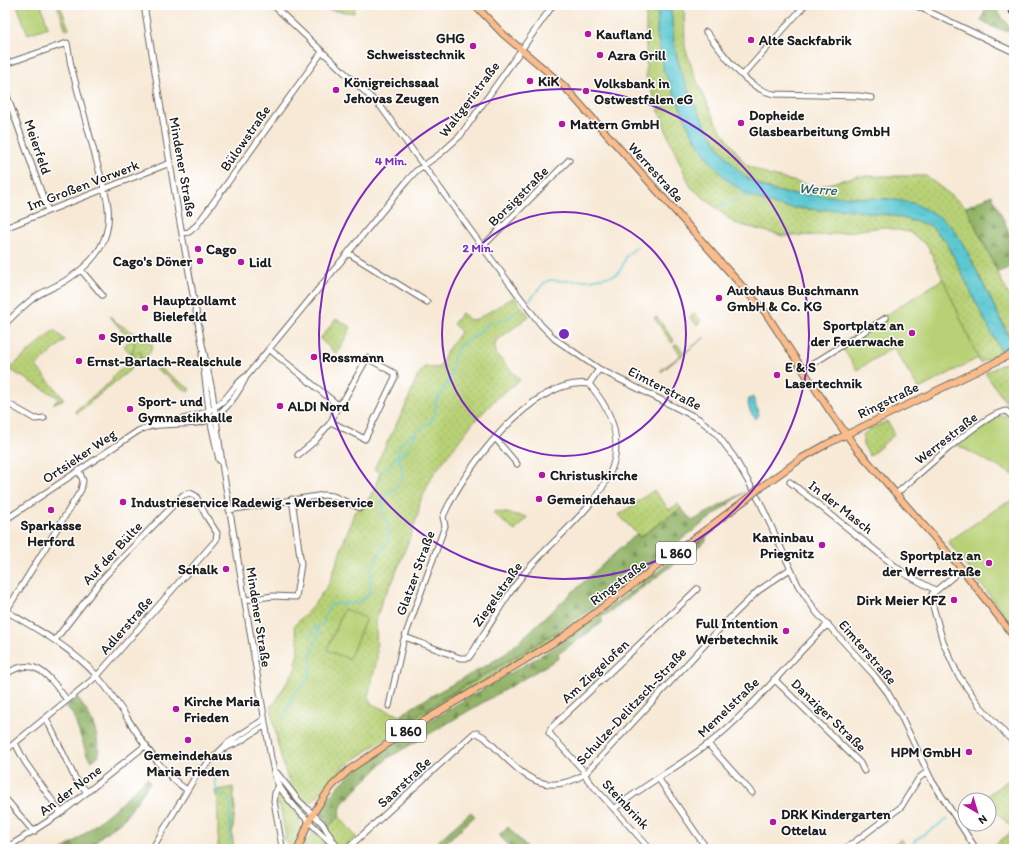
<svg xmlns="http://www.w3.org/2000/svg" width="1019" height="854" viewBox="0 0 1019 854" font-family="Itim,sans-serif">
	<defs>
		<pattern id="green-dots" width="8" height="8" patternUnits="userSpaceOnUse"><rect width="8" height="8" fill="#b8d176"/><path d="M2 2h.1M6 6h.1" fill="none" stroke="#9eb366" stroke-width="1.8" stroke-linecap="round"/></pattern>
		<pattern id="forest-firs" width="22" height="20" patternUnits="userSpaceOnUse"><rect width="22" height="20" fill="#92b367"/><path d="M5 1l3.5 6h-7zM16 11l3.5 6h-7z" fill="#769154"/></pattern>
		<pattern id="water-ripples" width="26" height="14" patternUnits="userSpaceOnUse"><rect width="26" height="14" fill="#5bc8d1"/><path d="M2 4q2-2 4 0t4 0M15 11q2-2 4 0t4 0" fill="none" stroke="#4fabb3"/></pattern>
	</defs>
	<rect width="100%" height="100%" fill="#fff"/>
	<filter id="ink" filterUnits="userSpaceOnUse"><feTurbulence type="fractalNoise" baseFrequency=".025" numOctaves="2"/><feDisplacementMap in="SourceGraphic" scale="8" xChannelSelector="R" yChannelSelector="G"/><feConvolveMatrix kernelMatrix="1 2 1 2 8 2 1 2 1" color-interpolation-filters="sRGB"/></filter>
	<filter id="wash" filterUnits="userSpaceOnUse"><feTurbulence type="fractalNoise" baseFrequency=".012" numOctaves="4" result="noise"/><feDisplacementMap in="SourceGraphic" scale="16" xChannelSelector="R" yChannelSelector="G"/><feGaussianBlur stdDeviation="0.9" result="paint"/><feColorMatrix in="noise" values="0 0 0 0 0 0 0 0 0 0 0 0 0 0 0 0 0 1.4 0 .05"/><feComposite in="paint" operator="in"/></filter>
	<g filter="url(#wash)">
		<rect width="100%" height="100%" fill="#f7e9d6"/>
		<path fill="url(#green-dots)" stroke="#6a7649" d="M 646,5 L 658,5 L 657,34 L 664,71 L 692,134 L 710,161 L 725,178 L 782,207 L 821,210 L 843,209 L 890,215 L 930,225 L 947,243 L 1001,352 L 980,363 L 928,246 L 909,232 L 881,227 L 828,235 L 783,236 L 734,223 L 691,187 L 670,141 L 646,76 Z
			M 671,5 L 684,5 L 685,47 L 693,72 L 716,123 L 745,164 L 768,175 L 817,187 L 857,176 L 926,176 L 966,207 L 1014,306 L 1014,346 L 966,249 L 952,227 L 890,199 L 790,194 C 778,192 763,188 752,181 C 719,160 686,95 677,57 C 673,40 672,22 671,5 Z
			M 514,297 L 529,316 L 495,342 L 495,353 L 520,380 L 499,396 L 471,425 L 432,476 L 420,502 L 418,514 L 412,532 L 392,583 L 382,600 L 376,622 L 377,660 L 369,692 L 369,700 L 371,704 L 411,720 C 452,692 497,670 539,643 C 580,617 617,587 656,559 L 651,566 L 547,643 L 371,748 L 345,766 L 313,801 C 311,802 307,803 304,802 C 286,798 273,723 271,705 L 274,704 L 295,669 L 299,645 L 294,626 L 312,607 L 329,584 L 354,513 C 369,504 375,489 380,472 L 374,469 L 408,401 L 416,379 L 424,367 L 439,368 L 447,351 L 461,331 L 453,324 L 462,313 L 470,320 L 477,319 Z
			M 695,313 L 701,321 L 697,325 L 690,317 Z
			M 110,316 L 117,323 L 134,333 L 133,335 L 127,337 Z
			M 657,317 L 674,340 L 672,343 L 654,318 Z
			M 336,319 L 351,327 L 337,354 L 320,339 Z
			M 54,330 L 65,340 L 36,366 L 64,399 L 53,404 L 59,398 L 9,369 Z
			M 135,336 L 153,345 L 149,354 L 142,360 L 140,357 L 140,351 L 133,356 L 131,354 L 133,352 L 134,340 L 132,338 Z
			M 705,337 L 661,372 L 660,371 L 681,355 L 674,346 L 677,344 L 684,353 Z
			M 1007,362 L 1014,375 L 1014,414 L 985,373 Z
			M 887,421 L 894,435 L 870,456 L 863,444 L 863,435 L 868,430 Z
			M 654,490 L 669,510 L 678,504 L 681,508 L 640,537 L 619,515 Z
			M 495,511 L 527,517 L 515,531 L 493,513 Z
			M 1014,776 L 1014,849 L 990,849 L 1014,830 L 993,808 L 989,810 L 989,800 L 981,800 Z
			M 233,787 L 235,810 L 232,834 L 234,849 L 218,849 L 218,801 L 215,791 Z
			M 280,791 C 302,818 304,815 295,849 L 290,849 L 290,845 L 283,839 L 286,838 L 280,805 L 277,804 L 277,793 Z
			M 339,816 L 356,837 L 355,839 L 342,849 L 303,849 L 305,842 L 314,832 L 319,836 Z
			M 901,839 L 908,849 L 887,849 Z"/>
		<path fill="url(#forest-firs)" stroke="#576842" d="M 985,5 L 993,5 L 1014,33 L 992,27 L 981,21 L 985,10 Z
			M 992,195 L 1011,236 L 1014,234 L 1014,266 L 998,272 L 966,207 Z
			M 745,492 L 568,624 C 517,658 461,685 410,720 L 401,715 C 434,692 471,676 505,654 L 636,534 L 640,537 L 681,508 L 692,521 Z
			M 706,535 L 706,541 L 601,618 L 603,622 L 558,654 L 559,658 L 388,758 L 342,804 L 339,816 L 328,828 L 322,815 L 322,808 L 339,785 L 356,770 L 381,752 L 459,703 L 557,646 Z
			M 77,697 C 93,720 97,728 99,756 L 91,761 L 87,755 L 73,715 L 66,706 Z
			M 147,778 L 150,782 L 125,818 L 99,838 L 92,849 L 63,849 L 74,842 L 119,805 Z
			M 471,812 L 475,816 L 442,846 L 438,841 Z
			M 508,827 L 528,849 L 512,849 L 499,835 Z"/>
		<path fill="#b8d176" stroke="#6a7649" d="M 17,5 L 41,5 L 48,27 L 28,34 Z
			M 57,5 L 60,5 L 69,29 L 66,30 Z
			M 330,5 L 355,5 L 354,13 L 329,10 Z
			M 943,279 L 978,358 L 919,389 L 893,347 L 857,370 L 840,344 Z
			M 132,338 L 135,344 L 131,354 L 124,346 Z
			M 139,351 L 142,355 L 140,357 L 142,360 L 77,413 L 75,411 L 113,380 L 112,377 L 135,358 L 133,356 Z
			M 154,364 L 190,389 L 188,392 L 152,366 Z
			M 999,416 L 1006,416 L 1014,423 L 1014,475 L 957,445 Z
			M 1014,500 L 1014,627 L 948,542 L 1002,505 Z
			M 344,609 L 366,618 L 349,659 L 327,650 Z"/>
		<path fill="url(#water-ripples)" stroke="#3c7276" d="M 658,5 L 671,5 C 672,22 673,40 677,57 C 686,95 719,160 752,181 C 763,188 778,192 790,194 L 890,199 L 913,203 L 937,215 L 952,227 L 966,249 L 1014,347 L 1014,375 L 983,317 L 947,243 L 930,225 L 890,215 L 843,209 L 821,210 L 782,207 L 747,195 L 725,178 L 710,161 L 692,134 L 664,71 L 657,34 Z
			M 753,397 L 759,415 L 756,419 C 752,416 746,406 749,399 Z"/>
		<path fill="#f7e9d6" d="M 1014,346 L 1014,359 L 1005,363 L 1000,353 Z"/>
		<g fill="none" stroke-linecap="round" stroke-linejoin="round">
			<path stroke="#5bc8d1" stroke-width="1.5" d="M 720,206 L 752,195
				M 530,300 L 544,283 L 550,280 L 563,281 L 591,280 L 615,275 L 620,271 L 627,255 L 638,246
				M 1006,393 L 1014,393
				M 399,457 C 407,452 413,444 415,434
				M 381,473 L 390,465 L 398,454
				M 310,636 L 313,630 L 318,627
				M 282,719 L 285,717 L 293,695 L 306,682 L 309,676 L 312,652 L 318,637 L 318,627 L 323,623 L 329,606 L 333,604 L 357,603 L 362,600 L 370,592 L 371,568 L 387,542 L 389,534 L 388,525 L 383,514 L 383,502 L 387,493 L 396,487 L 402,478 L 402,472 L 398,454 L 399,448 L 403,441 L 429,423 L 435,414 L 436,401 L 450,380 L 454,356 L 459,346 L 478,334 L 487,324 L 508,318 L 519,309
				M 213,765 L 217,793 L 227,797 L 231,804 L 229,849
				M 895,849 L 903,846 L 912,848 L 915,840 C 926,833 937,826 948,819"/>
		</g>
	</g>
	<g filter="url(#ink)">
		<g fill="none" stroke-linecap="round" stroke-linejoin="round">
			<defs>
				<path id="minor" d="M 144,5 L 178,212 L 202,344 L 212,390 L 223,470 L 271,758 C 273,765 274,775 277,782 C 291,808 317,828 337,849
					M 273,5 L 381,107 L 492,260 L 541,325 L 555,339 L 599,369 L 699,419 L 716,433 L 734,457 L 760,502 L 798,585 L 817,613 L 874,675 L 888,693 L 900,714 L 932,781 L 976,849
					M 915,5 L 1014,52
					M 706,32 C 724,53 745,89 774,94 L 860,96 L 872,98
					M 5,64 L 67,43 L 71,66 L 107,200 C 114,238 96,262 65,281 C 55,287 44,291 35,297 C 24,305 15,314 5,324
					M 743,75 L 805,5
					M 5,90 L 48,211
					M 5,228 L 170,163
					M 183,233 L 189,232 L 197,225 L 322,52
					M 482,247 L 569,160
					M 348,253 L 427,302
					M 81,270 L 102,295
					M 269,349 L 338,405 L 331,422 L 365,439 L 395,377 L 394,373 L 367,358 L 345,398 L 338,405
					M 202,354 L 210,419 L 219,460
					M 803,370 L 886,318
					M 589,384 L 599,369
					M 5,402 L 35,419 L 44,418
					M 176,421 C 193,416 210,413 223,401 C 231,393 236,383 245,377
					M 496,439 L 517,464
					M 298,455 L 315,441 L 331,422
					M 790,482 L 905,574 L 935,590
					M 896,494 C 916,477 984,413 1006,411 L 1014,418
					M 229,510 L 324,495 L 333,496 L 360,508
					M 5,520 L 138,431 C 163,419 190,429 210,419 C 226,412 239,392 246,377 L 407,181 L 416,171 L 440,154 L 460,136 L 553,5
					M 962,569 L 932,594 L 931,599 L 934,610 L 943,642 L 958,675 L 980,706 L 1014,743
					M 245,600 L 273,596 L 296,597 L 301,564 L 292,499
					M 6,611 C 38,630 72,648 97,676 C 128,711 149,765 187,790
					M 5,613 L 81,490 L 83,481 L 79,470
					M 405,637 L 460,658 L 468,658 C 473,653 477,645 481,638 C 495,617 507,594 523,575 C 572,516 661,468 589,384
					M 5,675 C 35,653 50,678 67,700
					M 774,679 L 860,763 L 864,771
					M 389,706 L 403,642 L 445,526 L 443,517 C 462,472 533,375 589,384
					M 46,718 L 75,778 L 87,792
					M 15,743 L 25,762 L 61,813
					M 708,744 L 752,793
					M 223,749 L 239,742 L 264,726
					M 5,751 L 97,676 L 216,540 L 217,533 L 206,516 L 196,496 L 190,493 L 183,495 L 104,577 L 55,640
					M 277,773 L 299,801 L 322,823 L 336,845
					M 658,778 L 707,849
					M 279,785 L 275,793 L 274,801 L 282,847
					M 5,798 L 34,832
					M 614,809 C 649,781 690,761 724,731 C 761,699 792,658 828,624
					M 5,849 L 61,813 L 146,745
					M 152,849 L 197,774 L 229,742 L 263,720
					M 347,849 L 473,734 L 477,733 L 484,737 C 517,767 538,802 585,774 L 724,624 L 758,591 L 790,569
					M 650,849 L 588,780 L 582,769 L 549,733 L 551,728 C 600,681 649,636 697,589
					M 845,849 L 901,807 L 919,778 L 927,772"/>
				<path id="major" d="M 475,5 L 503,34 L 563,85 L 765,312 L 830,411 L 856,448 L 962,569 L 1014,637
					M 761,487 L 802,458 L 827,444 L 1014,353
					M 298,849 L 309,821 L 318,806 L 332,786 L 350,769 L 407,731 L 563,637 L 748,498"/>
			</defs>
			<use href="#minor" stroke="#69645d" stroke-width="7"/>
			<use href="#major" stroke="#69645d" stroke-width="8"/>
			<use href="#minor" stroke="#fff" stroke-width="5"/>
			<use href="#major" stroke="#fabc8b" stroke-width="6"/>
			<path stroke="#1c1c1c" stroke-width="1.5" d="M 1004,5 L 1014,18
				M 1013,5 L 1014,7"/>
			<defs>
				<path id="major-bridge" d="M 748,498 L 761,487"/>
			</defs>
			<use href="#major-bridge" stroke="#69645d" stroke-width="8" stroke-linecap="butt"/>
			<use href="#major-bridge" stroke="#fabc8b" stroke-width="6"/>
		</g>
	</g>
	<g fill="none" stroke="#7b2cbf" stroke-width="2">
		<circle cx="564" cy="334" r="122"/>
		<circle cx="564" cy="334" r="245"/>
	</g>
	<g fill="#b5179e" stroke="#fff" stroke-width="1.5">
		<circle cx="588" cy="34" r="4"/>
		<circle cx="751" cy="40" r="4"/>
		<circle cx="473" cy="46" r="4"/>
		<circle cx="600" cy="55" r="4"/>
		<circle cx="530" cy="81" r="4"/>
		<circle cx="336" cy="90" r="4"/>
		<circle cx="586" cy="91" r="4"/>
		<circle cx="741" cy="123" r="4"/>
		<circle cx="562" cy="124" r="4"/>
		<circle cx="198" cy="249" r="4"/>
		<circle cx="200" cy="261" r="4"/>
		<circle cx="241" cy="262" r="4"/>
		<circle cx="719" cy="298" r="4"/>
		<circle cx="145" cy="308" r="4"/>
		<circle cx="912" cy="333" r="4"/>
		<circle cx="102" cy="337" r="4"/>
		<circle cx="314" cy="357" r="4"/>
		<circle cx="79" cy="361" r="4"/>
		<circle cx="777" cy="375" r="4"/>
		<circle cx="280" cy="406" r="4"/>
		<circle cx="130" cy="409" r="4"/>
		<circle cx="542" cy="475" r="4"/>
		<circle cx="539" cy="499" r="4"/>
		<circle cx="123" cy="502" r="4"/>
		<circle cx="51" cy="510" r="4"/>
		<circle cx="822" cy="545" r="4"/>
		<circle cx="989" cy="563" r="4"/>
		<circle cx="226" cy="569" r="4"/>
		<circle cx="954" cy="600" r="4"/>
		<circle cx="786" cy="631" r="4"/>
		<circle cx="176" cy="709" r="4"/>
		<circle cx="188" cy="740" r="4"/>
		<circle cx="969" cy="752" r="4"/>
		<circle cx="773" cy="822" r="4"/>
	</g>
	<g text-anchor="middle" stroke-width="3" stroke-linejoin="round" paint-order="stroke">
		<g fill="#fff" stroke="#606060" stroke-width="1">
			<rect x="656" y="542" width="40" height="22" rx="3"/>
			<rect x="386" y="720" width="40" height="22" rx="3"/>
		</g>
		<g font-size="13" font-weight="bold" fill="#1c1c1c">
			<text x="676" y="558">L 860</text>
			<text x="406" y="736">L 860</text>
		</g>
		<g font-size="14" font-weight="bold" fill="#1c1c1c" stroke="#fff" text-anchor="start">
			<text x="596" y="39">Kaufland</text>
			<text x="465" y="43" text-anchor="end">GHG<tspan x="465" dy="16">Schweisstechnik</tspan></text>
			<text x="759" y="45">Alte Sackfabrik</text>
			<text x="608" y="60">Azra Grill</text>
			<text x="538" y="86">KiK</text>
			<text x="344" y="87">Königreichssaal<tspan x="344" dy="16">Jehovas Zeugen</tspan></text>
			<text x="594" y="88">Volksbank in<tspan x="594" dy="16">Ostwestfalen eG</tspan></text>
			<text x="749" y="120">Dopheide<tspan x="749" dy="16">Glasbearbeitung GmbH</tspan></text>
			<text x="570" y="129">Mattern GmbH</text>
			<text x="206" y="254">Cago</text>
			<text x="192" y="266" text-anchor="end">Cago's Döner</text>
			<text x="249" y="267">Lidl</text>
			<text x="727" y="295">Autohaus Buschmann<tspan x="727" dy="16">GmbH &amp; Co. KG</tspan></text>
			<text x="153" y="305">Hauptzollamt<tspan x="153" dy="16">Bielefeld</tspan></text>
			<text x="904" y="330" text-anchor="end">Sportplatz an<tspan x="904" dy="16">der Feuerwache</tspan></text>
			<text x="110" y="342">Sporthalle</text>
			<text x="322" y="362">Rossmann</text>
			<text x="87" y="366">Ernst-Barlach-Realschule</text>
			<text x="785" y="372">E &amp; S<tspan x="785" dy="16">Lasertechnik</tspan></text>
			<text x="138" y="406">Sport- und<tspan x="138" dy="16">Gymnastikhalle</tspan></text>
			<text x="288" y="411">ALDI Nord</text>
			<text x="550" y="480">Christuskirche</text>
			<text x="547" y="504">Gemeindehaus</text>
			<text x="131" y="507">Industrieservice Radewig - Werbeservice</text>
			<text x="51" y="530" text-anchor="middle">Sparkasse<tspan x="51" dy="16">Herford</tspan></text>
			<text x="814" y="542" text-anchor="end">Kaminbau<tspan x="814" dy="16">Priegnitz</tspan></text>
			<text x="981" y="560" text-anchor="end">Sportplatz an<tspan x="981" dy="16">der Werrestraße</tspan></text>
			<text x="218" y="574" text-anchor="end">Schalk</text>
			<text x="946" y="605" text-anchor="end">Dirk Meier KFZ</text>
			<text x="778" y="628" text-anchor="end">Full Intention<tspan x="778" dy="16">Werbetechnik</tspan></text>
			<text x="184" y="706">Kirche Maria<tspan x="184" dy="16">Frieden</tspan></text>
			<text x="961" y="757" text-anchor="end">HPM GmbH</text>
			<text x="188" y="760" text-anchor="middle">Gemeindehaus<tspan x="188" dy="16">Maria Frieden</tspan></text>
			<text x="781" y="819">DRK Kindergarten<tspan x="781" dy="16">Ottelau</tspan></text>
		</g>
		<g font-size="14" fill="#1c1c1c" stroke="#fff">
			<text transform="translate(469 99) rotate(-53)" y="5">Waltgeristraße</text>
			<text transform="translate(245 138) rotate(-55)" y="5">Bülowstraße</text>
			<text transform="translate(38 147) rotate(71)" y="5">Meierfeld</text>
			<text transform="translate(183 167) rotate(80)" y="5">Mindener Straße</text>
			<text transform="translate(656 172) rotate(48)" y="5">Werrestraße</text>
			<text transform="translate(83 185) rotate(-21)" y="5">Im Großen Vorwerk</text>
			<text transform="translate(518 196) rotate(-45)" y="5">Borsigstraße</text>
			<text transform="translate(665 388) rotate(27)" y="5">Eimterstraße</text>
			<text transform="translate(888 400) rotate(-26)" y="5">Ringstraße</text>
			<text transform="translate(946 438) rotate(-38)" y="5">Werrestraße</text>
			<text transform="translate(79 456) rotate(-34)" y="5">Ortsieker Weg</text>
			<text transform="translate(841 507) rotate(38)" y="5">In der Masch</text>
			<text transform="translate(112 553) rotate(-47)" y="5">Auf der Bülte</text>
			<text transform="translate(415 573) rotate(-70)" y="5">Glatzer Straße</text>
			<text transform="translate(618 582) rotate(-37)" y="5">Ringstraße</text>
			<text transform="translate(497 594) rotate(-55)" y="5">Ziegelstraße</text>
			<text transform="translate(259 617) rotate(81)" y="5">Mindener Straße</text>
			<text transform="translate(126 625) rotate(-49)" y="5">Adlerstraße</text>
			<text transform="translate(868 652) rotate(49)" y="5">Eimterstraße</text>
			<text transform="translate(595 671) rotate(-43)" y="5">Am Ziegelofen</text>
			<text transform="translate(631 706) rotate(-47)" y="5">Schulze-Delitzsch-Straße</text>
			<text transform="translate(728 707) rotate(-44)" y="5">Memelstraße</text>
			<text transform="translate(829 715) rotate(44)" y="5">Danziger Straße</text>
			<text transform="translate(404 782) rotate(-43)" y="5">Saarstraße</text>
			<text transform="translate(70 790) rotate(-37)" y="5">An der None</text>
			<text transform="translate(626 804) rotate(47)" y="5">Steinbrink</text>
		</g>
		<g font-size="15" font-style="italic" fill="#356164" stroke="#fff">
			<text transform="translate(818 189) rotate(4)" y="5">Werre</text>
		</g>
	</g>
	<circle cx="564" cy="334" r="6" fill="#7b2cbf" stroke="#fff" stroke-width="2"/>
	<g font-size="12" text-anchor="middle" font-weight="bold" fill="#7b2cbf" stroke="#fff" stroke-width="3" stroke-linejoin="round" paint-order="stroke">
		<text x="391" y="165">4 Min.</text>
		<text x="478" y="252">2 Min.</text>
	</g>
	<rect width="1019" height="854" fill="none" stroke="#fff" stroke-width="20"/>
	<g transform="translate(977 812) rotate(142)"><circle r="19" fill="#ffffff" stroke="#a4a4a4"/>
	<path d="M0-3L7 15L0 10L-7 15Z" fill="#b5179e"/>
	<text y="-6" font-size="11" font-weight="bold" text-anchor="middle" fill="#1c1c1c">N</text>
	</g>
</svg>
